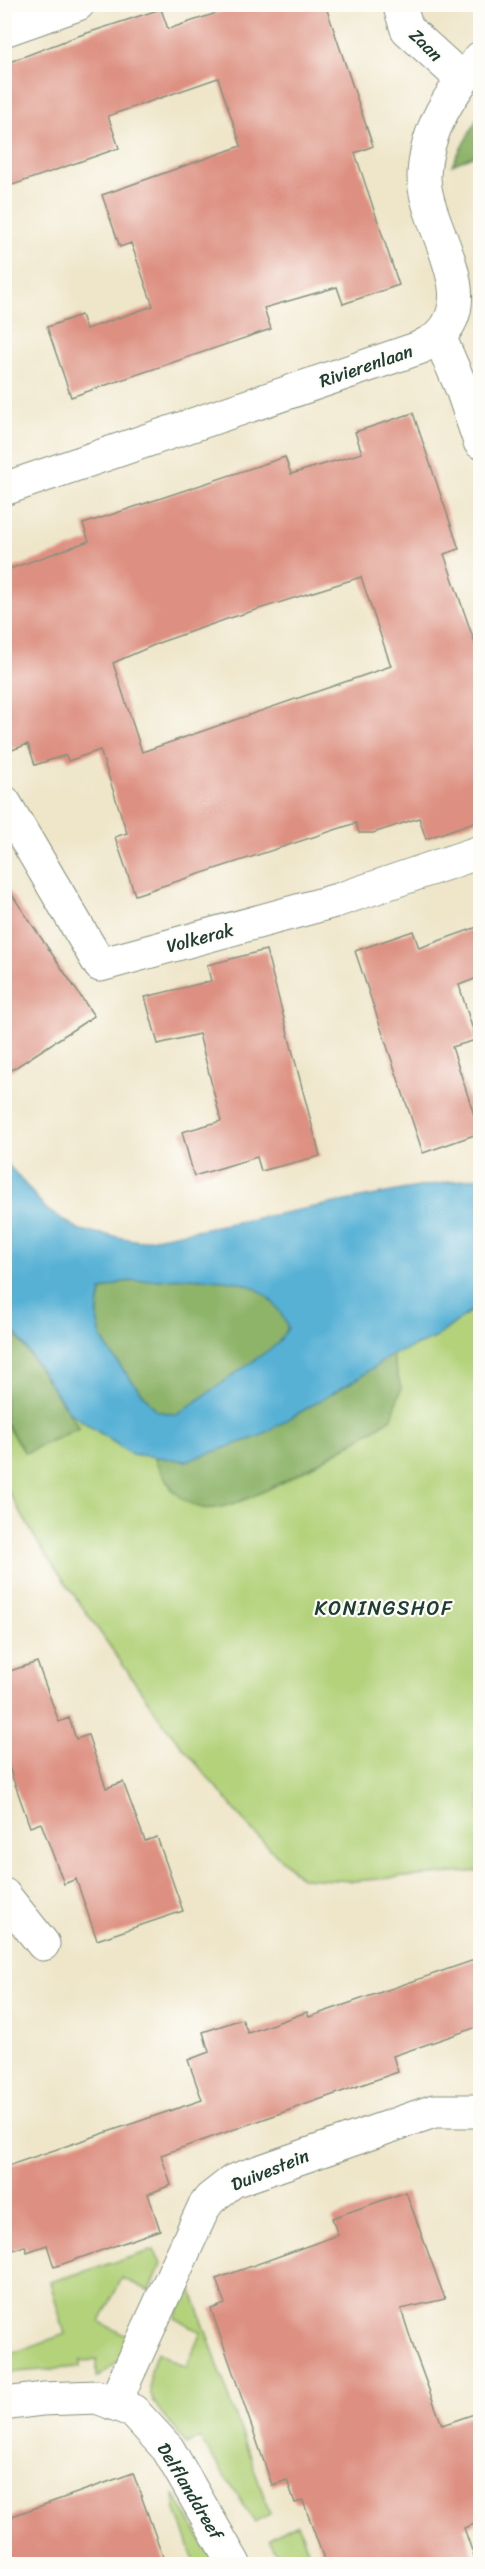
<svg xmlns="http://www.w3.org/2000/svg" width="485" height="2569" viewBox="0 0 485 2569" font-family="Sriracha,sans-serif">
	<rect width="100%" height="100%" fill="#fdfcf7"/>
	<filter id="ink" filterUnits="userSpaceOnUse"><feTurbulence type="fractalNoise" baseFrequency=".0167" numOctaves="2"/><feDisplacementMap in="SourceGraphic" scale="12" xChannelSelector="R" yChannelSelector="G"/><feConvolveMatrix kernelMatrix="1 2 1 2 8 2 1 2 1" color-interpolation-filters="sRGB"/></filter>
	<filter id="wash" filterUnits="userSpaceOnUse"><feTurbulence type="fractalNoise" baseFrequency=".008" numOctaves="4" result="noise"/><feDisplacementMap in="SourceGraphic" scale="24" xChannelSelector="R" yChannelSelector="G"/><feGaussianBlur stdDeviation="1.35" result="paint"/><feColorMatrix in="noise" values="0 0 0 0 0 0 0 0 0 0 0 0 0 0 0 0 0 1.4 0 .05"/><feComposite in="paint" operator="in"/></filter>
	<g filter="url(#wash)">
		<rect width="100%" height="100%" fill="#efe6ca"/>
		<path fill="#b3d27a" stroke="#698857" stroke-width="1.5" d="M 480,1304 L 480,1871 L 353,1881 L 301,1878 L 255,1834 L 166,1727 L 40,1546 L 5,1486 L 4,1422 L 25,1453 L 79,1428 L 69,1412 L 131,1454 L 153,1456 L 174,1493 L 401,1388 L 392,1355 L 435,1338 Z
			M 154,2250 L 161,2264 L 150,2291 L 122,2278 L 100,2322 L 128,2337 L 119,2361 L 97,2378 L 97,2360 L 80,2361 L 80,2367 L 5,2373 L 5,2356 L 65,2334 L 50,2282 Z
			M 190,2286 L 270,2514 L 255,2522 L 199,2437 L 187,2445 C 161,2407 137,2402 157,2352 L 186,2368 L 201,2332 L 175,2318 Z
			M 174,2494 L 214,2561 L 210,2564 L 195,2564 L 175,2506 Z
			M 298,2524 L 313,2564 L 282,2564 L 269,2539 Z"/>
		<path fill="#8eb46a" stroke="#56784f" stroke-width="1.5" d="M 480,113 L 480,153 L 452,165 Z
			M 185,1278 C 234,1280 266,1276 288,1328 L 278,1344 L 177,1415 L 157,1411 C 144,1395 104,1350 100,1332 C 96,1317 98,1305 101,1291 L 122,1282 Z
			M 4,1317 L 79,1428 L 25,1453 L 5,1422 Z
			M 392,1355 L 401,1388 L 392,1418 C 359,1439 238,1516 202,1508 C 175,1502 165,1478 153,1456 L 187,1461 L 355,1380 Z"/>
		<path fill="#57b1d5" stroke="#3b7784" stroke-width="1.5" fill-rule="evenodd" d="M 5,1161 L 47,1210 L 80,1230 L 139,1241 L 407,1189 L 480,1177 L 480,1304 L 435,1338 L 392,1355 L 355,1380 L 260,1436 L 187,1461 L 131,1454 L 69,1412 L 5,1317 ZM 185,1278 C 233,1280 267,1277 288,1328 L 277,1344 L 177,1415 L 157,1411 C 144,1395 104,1350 100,1332 C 96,1317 98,1305 101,1291 L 122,1282 Z"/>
		<g id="blocks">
			<path fill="#dd9081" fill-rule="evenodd" d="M 244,4 L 325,4 L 373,146 L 355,153 L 399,285 L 343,304 L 337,287 L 264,308 L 271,329 L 71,397 L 47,327 L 81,315 L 86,329 L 153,306 L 131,243 L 120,247 L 102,195 L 241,146 L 218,78 L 108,116 L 119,148 L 4,188 L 4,64 L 78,36 L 161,9 L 168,29 Z
				M 413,413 L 459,549 L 444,554 L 480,658 L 480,820 L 426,839 L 419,818 L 373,833 L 359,833 L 356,823 L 135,895 L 115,837 L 127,833 L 100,750 L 68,761 L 66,755 L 35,765 L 28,744 L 12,750 L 4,726 L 4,571 L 89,541 L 83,524 L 285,457 L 291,474 L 362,453 L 355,432 ZM 361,577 L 391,666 L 142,752 L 113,663 L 161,642 L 227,619 Z
				M 4,883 L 94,1016 L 4,1075 Z
				M 480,926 L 480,977 L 459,985 L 476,1040 L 452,1047 L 480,1133 L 423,1153 L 355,951 L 413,931 L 419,948 Z
				M 266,950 L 320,1156 L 261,1171 L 257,1157 L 194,1176 L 182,1132 L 221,1121 L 199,1034 L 158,1044 L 145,997 L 211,981 L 207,965 Z
				M 37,1662 L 59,1722 L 69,1718 L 76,1739 L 88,1735 L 106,1788 L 123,1782 L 145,1841 L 157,1837 L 183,1911 L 97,1940 L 76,1879 L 64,1884 L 41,1823 L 30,1827 L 4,1753 L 4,1673 Z
				M 480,1958 L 480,2026 L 393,2056 L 398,2072 L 161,2155 L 171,2185 L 148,2194 L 160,2230 L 54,2267 L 47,2245 L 27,2252 L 25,2246 L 4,2253 L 4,2167 L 202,2100 L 188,2060 L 209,2052 L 203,2032 L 242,2019 L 248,2033 L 307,2012 L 309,2017 Z
				M 406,2192 L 445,2299 L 401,2309 L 415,2352 L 442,2425 L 480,2412 L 480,2522 L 464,2528 L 477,2565 L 326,2565 L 303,2501 L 295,2503 L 287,2480 L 272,2485 L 211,2309 L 225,2304 L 216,2279 L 338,2235 L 332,2218 Z
				M 133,2473 L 166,2565 L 4,2565 L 4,2519 Z"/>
		</g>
	</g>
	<g filter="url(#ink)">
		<use href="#blocks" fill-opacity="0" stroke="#87927f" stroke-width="1.5"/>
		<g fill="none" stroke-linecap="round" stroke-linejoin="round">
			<defs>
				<path id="minor" d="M 399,4 L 407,29 L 462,79
					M 4,30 L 78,4
					M 439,336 L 462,389 L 480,442
					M 4,489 L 419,348 C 425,344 434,341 439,336 C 484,294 423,224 424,175 C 426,129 451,92 480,58
					M 4,802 L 100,965 L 338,900 L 480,852
					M 4,1895 L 43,1944
					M 4,2404 L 43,2399 L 97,2397 L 133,2411 L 168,2449 L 234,2564
					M 114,2404 L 204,2207 L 210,2199 L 233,2181 L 434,2111 L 480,2111"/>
			</defs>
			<use href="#minor" stroke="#87927f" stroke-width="35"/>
			<use href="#minor" stroke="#fff" stroke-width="33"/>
		</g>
	</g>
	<g text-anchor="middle" stroke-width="4.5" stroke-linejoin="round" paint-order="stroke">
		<g font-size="18" fill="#1f3d34" stroke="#fdfcf7">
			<text transform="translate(426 45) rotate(44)" y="6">Zaan</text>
			<text transform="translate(366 366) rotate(-19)" y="6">Rivierenlaan</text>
			<text transform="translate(200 938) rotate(-15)" y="6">Volkerak</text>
			<text transform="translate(270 2170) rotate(-22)" y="6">Duivestein</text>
			<text transform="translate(190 2491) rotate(59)" y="6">Delflanddreef</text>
		</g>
		<g font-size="20" letter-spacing="1.5" fill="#1f3d34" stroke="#fdfcf7">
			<text x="384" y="1615">KONINGSHOF</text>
		</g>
	</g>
	<rect width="485" height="2569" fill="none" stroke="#fdfcf7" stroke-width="24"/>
</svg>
